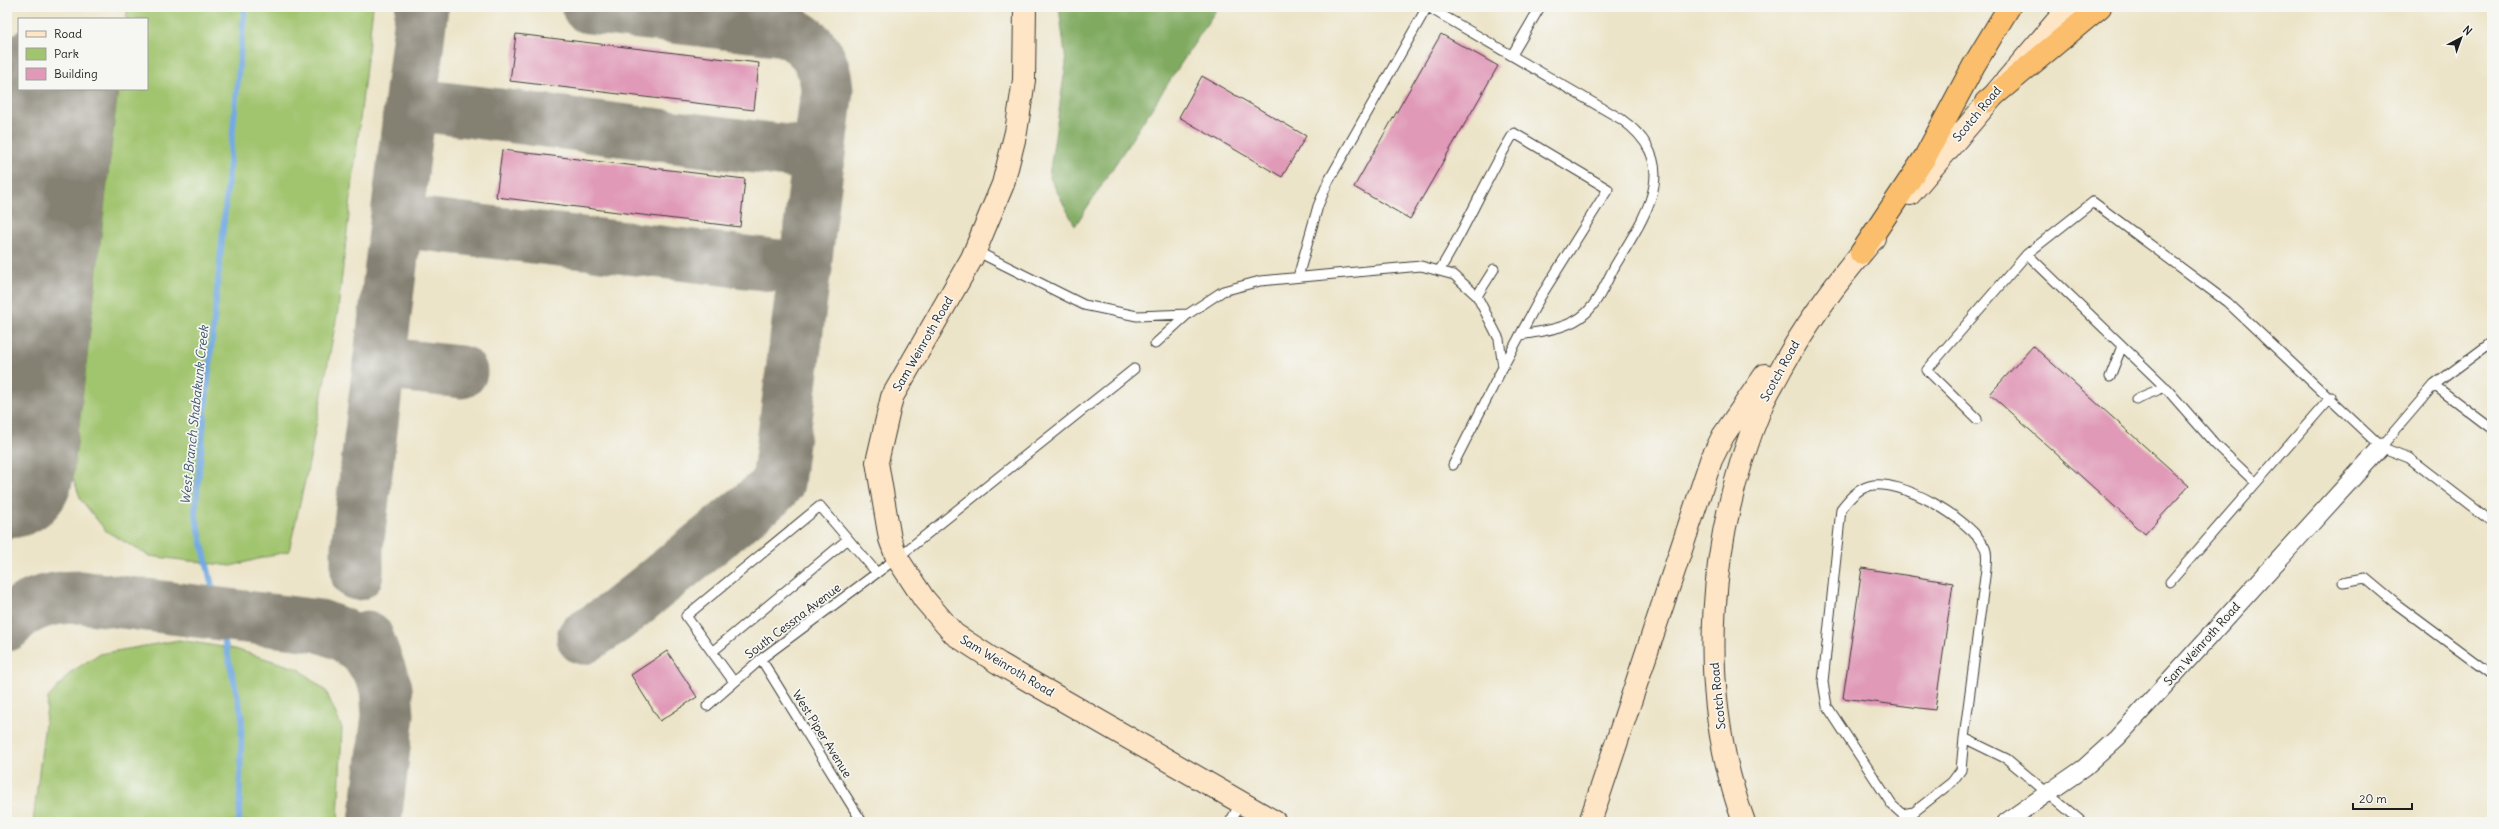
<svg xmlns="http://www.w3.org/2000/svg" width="2499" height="829" viewBox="0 0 2499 829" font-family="Delius,sans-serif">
	<rect width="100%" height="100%" fill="#f6f6f2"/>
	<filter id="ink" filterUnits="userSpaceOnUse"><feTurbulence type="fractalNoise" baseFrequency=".025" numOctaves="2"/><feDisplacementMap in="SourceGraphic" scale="8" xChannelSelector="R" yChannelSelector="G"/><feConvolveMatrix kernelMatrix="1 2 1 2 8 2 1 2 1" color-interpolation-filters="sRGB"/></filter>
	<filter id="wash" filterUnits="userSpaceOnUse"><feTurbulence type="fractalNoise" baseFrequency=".012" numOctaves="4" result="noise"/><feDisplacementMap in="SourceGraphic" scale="16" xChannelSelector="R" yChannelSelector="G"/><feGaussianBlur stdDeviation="0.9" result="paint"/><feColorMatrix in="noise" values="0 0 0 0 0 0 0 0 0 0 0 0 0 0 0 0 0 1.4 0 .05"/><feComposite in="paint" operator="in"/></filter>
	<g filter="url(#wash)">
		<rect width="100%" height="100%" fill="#ece4c8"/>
		<path fill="#a1c46e" stroke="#5e7045" d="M 128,7 L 373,7 L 338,310 L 309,463 L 289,551 L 231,566 L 149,556 L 106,531 L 81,500 L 73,478 L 118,89 L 147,89 L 147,19 L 126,19 Z
			M 179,640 L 235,649 L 299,669 L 326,691 L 342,728 L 338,822 L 33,822 L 48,698 L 71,672 L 99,654 Z"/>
		<path fill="#80aa61" stroke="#4e633e" d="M 1059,7 L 1218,7 L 1075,226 L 1049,176 L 1066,63 Z"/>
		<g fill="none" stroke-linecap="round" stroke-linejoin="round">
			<path stroke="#74aae2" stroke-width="6" d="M 239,822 L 242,716 L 195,513 L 245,7"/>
			<path stroke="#848072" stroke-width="53" d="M 411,104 L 819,155
				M 396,221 L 806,269
				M 379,363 L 461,372
				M 357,574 L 357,548 L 422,7
				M 7,625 C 25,602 53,597 80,597 L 320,626 L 344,635 L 355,643 L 366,652 L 378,669
				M 367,637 L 386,688 L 388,715 L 375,822
				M 583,638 L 615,617 L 770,492 L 778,483 L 827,90 C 825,61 812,41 784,30 L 588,7"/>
			<path stroke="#848072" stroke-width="133" d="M 7,472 L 51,89"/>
		</g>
		<g id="blocks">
			<path fill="#e099b7" d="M 516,34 L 759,63 L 754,110 L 510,81 Z
				M 1441,34 L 1498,66 L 1410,219 L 1354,187 Z
				M 1202,76 L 1306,136 L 1282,177 L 1179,117 Z
				M 502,150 L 745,179 L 740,227 L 496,197 Z
				M 2033,346 L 2189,486 L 2145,534 L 1990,394 Z
				M 1862,568 L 1953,583 L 1935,710 L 1843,698 Z
				M 667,651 L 697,697 L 660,721 L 631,675 Z"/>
		</g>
	</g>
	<g filter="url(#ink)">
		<use href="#blocks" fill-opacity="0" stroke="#3b3a36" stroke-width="1"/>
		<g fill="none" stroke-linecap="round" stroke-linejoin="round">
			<defs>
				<path id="lane" d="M 1428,7 L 1621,119 C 1683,163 1647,213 1616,264 C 1607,280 1599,301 1586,313 C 1569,329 1542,331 1520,335
					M 1512,55 L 1540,7
					M 976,251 L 1084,305 L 1137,316 L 1188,314
					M 2027,254 L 2165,387 L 2215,444 L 2256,483 L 2331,397
					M 1439,271 C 1467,227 1486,178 1514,133 L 1608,189 L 1541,296 L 1503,367
					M 1298,277 L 1318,206 L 1328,182 L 1427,7
					M 1477,296 L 1494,269
					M 2492,342 L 2434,385 L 2381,447 L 2409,458 L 2492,522
					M 1155,344 L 1188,314 L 1223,291 L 1260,281 L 1421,266 L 1454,275 L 1477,296 L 1499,339 L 1503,367 L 1453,465
					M 2110,377 L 2122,346
					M 2434,385 L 2492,429
					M 2136,399 L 2165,387
					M 1977,419 L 1927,370 L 2027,254 L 2093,202 L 2227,302 L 2381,447
					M 848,539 L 712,652 L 686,616 L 820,506 L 877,573
					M 2170,582 L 2256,483
					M 2343,582 L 2365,578 L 2395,603 L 2492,675
					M 712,652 L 734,682
					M 761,659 L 862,822
					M 707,706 L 761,659 L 897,558 L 1134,369
					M 1964,738 L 1961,770 L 1952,782 L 1914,812 L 1902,814 L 1892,805 L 1827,706 L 1823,682 L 1841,509 C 1848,500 1856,490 1869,486 C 1900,477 1972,520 1985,548 C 1988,554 1986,563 1986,569 L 1964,738 L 2007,759 L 2082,822
					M 1230,822 L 1241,802"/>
				<path id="street" d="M 2006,822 L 2084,768 L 2117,738 L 2381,447"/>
				<path id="secondary" d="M 1025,7 L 1024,80 L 1016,132 L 1003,184 L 972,258 L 892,397 L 877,462 L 890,539 L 897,558 L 924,599 L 954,634 L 1000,664 L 1275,822
					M 1910,194 L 2069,7
					M 1590,822 L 1711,460 L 1723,436 L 1765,375
					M 1744,822 C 1695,689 1708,535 1762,405 C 1767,393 1775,381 1781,369 C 1807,322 1839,279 1874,238"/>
				<path id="highway" d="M 1986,102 L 2100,7
					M 1861,253 L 1925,157 L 1974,65 L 2009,7"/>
			</defs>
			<use href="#lane" stroke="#3b3a36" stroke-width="11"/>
			<use href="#street" stroke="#3b3a36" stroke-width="19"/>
			<use href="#secondary" stroke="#3b3a36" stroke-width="24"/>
			<use href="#highway" stroke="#3b3a36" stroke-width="24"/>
			<use href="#lane" stroke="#fff" stroke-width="9"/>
			<use href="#street" stroke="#fff" stroke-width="17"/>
			<use href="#secondary" stroke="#fde5c5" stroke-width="22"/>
			<use href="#highway" stroke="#fabe6d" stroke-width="22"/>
		</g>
	</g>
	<g text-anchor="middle" stroke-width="3.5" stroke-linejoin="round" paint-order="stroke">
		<g font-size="12" fill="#1c1c1c" stroke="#f6f6f2">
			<text transform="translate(1977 114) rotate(-50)" y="4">Scotch Road</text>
			<text transform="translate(923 344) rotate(-60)" y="4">Sam Weinroth Road</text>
			<text transform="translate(1780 371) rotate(-61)" y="4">Scotch Road</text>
			<text transform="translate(793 621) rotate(-37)" y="4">South Cessna Avenue</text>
			<text transform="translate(2202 644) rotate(-48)" y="4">Sam Weinroth Road</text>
			<text transform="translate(1007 666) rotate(31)" y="4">Sam Weinroth Road</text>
			<text transform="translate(1718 696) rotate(-96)" y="4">Scotch Road</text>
			<text transform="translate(822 734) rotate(58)" y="4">West Piper Avenue</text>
		</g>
		<g font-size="13" font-style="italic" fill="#3f556b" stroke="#f6f6f2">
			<text transform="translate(194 415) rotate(-84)" y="5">West Branch Shabakunk Creek</text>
		</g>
	</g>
	<rect width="2499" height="829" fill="none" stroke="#f6f6f2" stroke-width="24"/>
	<rect x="18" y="18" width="130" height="72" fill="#f6f6f2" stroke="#9f9f9c"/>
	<rect x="26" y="31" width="20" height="6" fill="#fde5c5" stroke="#9f9f9c"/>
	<text x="54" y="38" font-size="12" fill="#1c1c1c">Road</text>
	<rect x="26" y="48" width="20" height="12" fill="#a1c46e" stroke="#9f9f9c"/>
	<text x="54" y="58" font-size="12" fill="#1c1c1c">Park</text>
	<rect x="26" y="68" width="20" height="12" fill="#e099b7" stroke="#9f9f9c"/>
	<text x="54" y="78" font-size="12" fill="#1c1c1c">Building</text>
	<g transform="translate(2461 38) rotate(41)" stroke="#f6f6f2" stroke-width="3" paint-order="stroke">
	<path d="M0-3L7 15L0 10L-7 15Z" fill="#1c1c1c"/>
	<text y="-6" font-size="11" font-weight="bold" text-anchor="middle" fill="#1c1c1c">N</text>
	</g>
	<path d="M2353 803v6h59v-6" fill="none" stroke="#1c1c1c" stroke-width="2"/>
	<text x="2359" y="803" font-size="12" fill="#1c1c1c" stroke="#f6f6f2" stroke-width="3" paint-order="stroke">20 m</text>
</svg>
